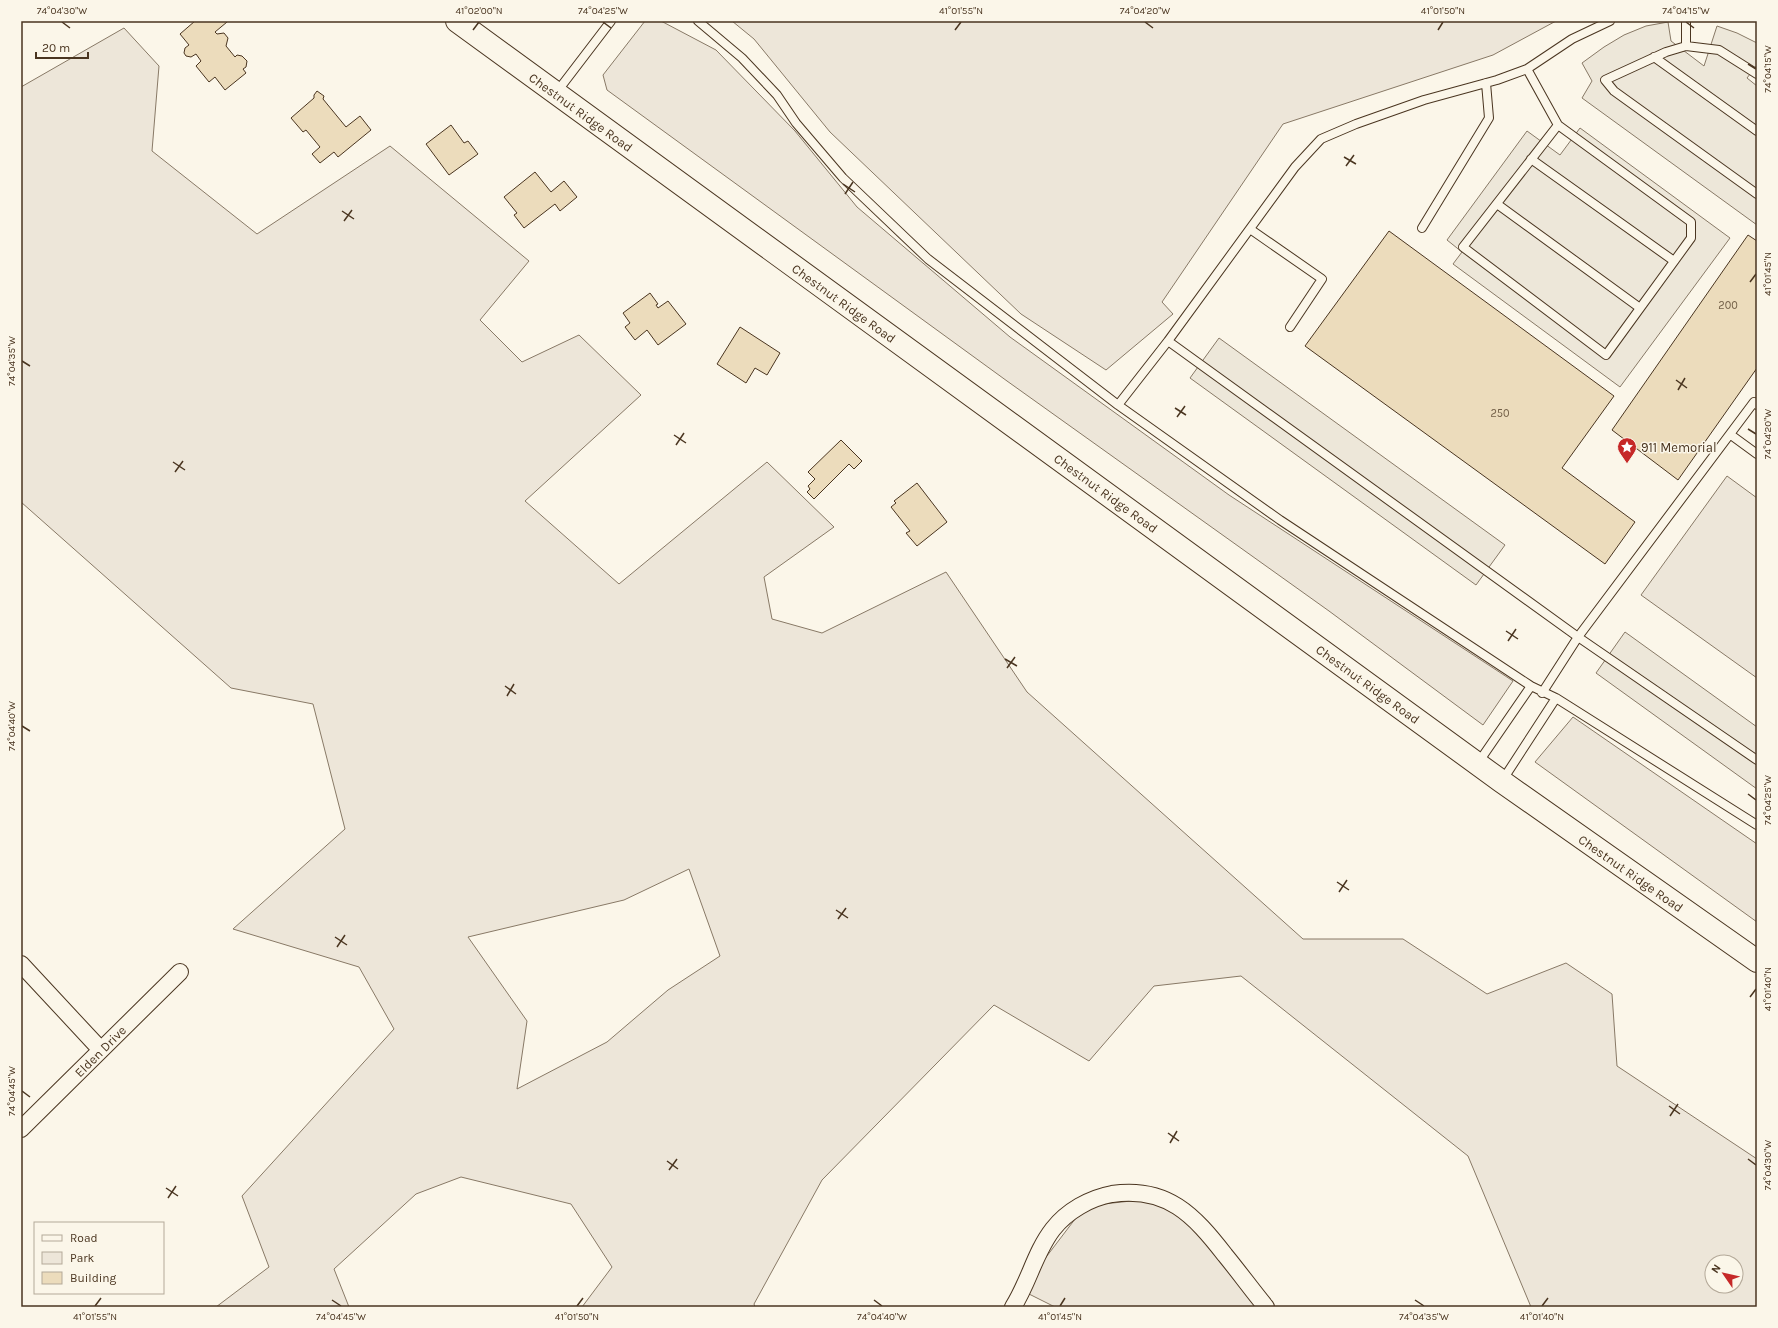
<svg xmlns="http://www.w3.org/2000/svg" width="1778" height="1328" viewBox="0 0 1778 1328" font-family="Karla,sans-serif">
	<rect width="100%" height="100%" fill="#fbf6e9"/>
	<path fill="#ede6d9" stroke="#887966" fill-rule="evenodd" d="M 645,21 L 661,21 L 716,50 L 795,131 L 857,207 L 1010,337 L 1229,495 L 1513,681 L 1483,725 L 1329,611 L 1007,381 L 607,90 L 603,75 Z
		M 732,21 L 1556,21 L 1493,55 L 1283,124 L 1162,302 L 1173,314 L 1106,370 L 1021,314 L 830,132 L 754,39 Z
		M 124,28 L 159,66 L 152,151 L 257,234 L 390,146 L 529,261 L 480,320 L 522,362 L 579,335 L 641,395 L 525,501 L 619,584 L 767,462 L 834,527 L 764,577 L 772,619 L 822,633 L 946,572 L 1027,692 L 1303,939 L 1403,939 L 1487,994 L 1566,963 L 1612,994 L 1617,1066 L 1757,1159 L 1757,1307 L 1531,1307 L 1468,1156 L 1241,976 L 1154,986 L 1089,1061 L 994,1005 L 822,1180 L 754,1304 L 755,1307 L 582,1307 L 612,1267 L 571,1204 L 461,1177 L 416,1194 L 334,1269 L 349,1307 L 216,1307 L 269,1267 L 242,1196 L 394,1029 L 359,967 L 233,929 L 345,829 L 313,704 L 231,688 L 21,502 L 21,87 ZM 689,869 L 720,956 L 668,990 L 607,1042 L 517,1089 L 527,1021 L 468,937 L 624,900 ZM 1712,1262 L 1736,1262 L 1736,1286 L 1712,1286 Z
		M 1727,476 L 1757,498 L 1757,678 L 1641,595 Z
		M 1573,717 L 1757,844 L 1757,922 L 1535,762 Z
		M 1168,1197 L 1268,1307 L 1055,1307 L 1021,1290 L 1085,1206 Z"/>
	<path fill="#ede7d9" stroke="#887966" d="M 1668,22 L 1671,41 L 1704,66 L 1717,26 L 1737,33 L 1757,43 L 1757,65 L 1747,78 L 1757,86 L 1757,225 L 1582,98 L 1592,81 L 1582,63 L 1604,47 L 1624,35 L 1646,26 Z
		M 1580,128 L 1730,238 L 1620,387 L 1453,264 L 1462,252 L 1447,240 L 1527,131 L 1560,155 Z
		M 1219,338 L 1505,545 L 1476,585 L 1190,378 Z
		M 1625,632 L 1757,727 L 1757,789 L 1596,673 Z"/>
	<path fill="#ecdcbc" stroke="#4a3520" d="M 195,21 L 226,21 L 227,22 L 215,32 L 217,34 L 224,33 L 228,38 L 226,46 L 235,57 L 237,55 L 242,56 L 247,61 L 246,67 L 243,69 L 246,73 L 225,90 L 215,77 L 209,82 L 196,66 L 201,61 L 196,54 L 191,57 L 186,56 L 184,53 L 185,48 L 189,45 L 180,34 Z
		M 317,91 L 324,96 L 323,99 L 346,127 L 360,116 L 371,130 L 338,157 L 334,152 L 320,163 L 312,154 L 320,147 L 306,130 L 303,132 L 291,118 L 314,98 L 314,95 Z
		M 451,125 L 464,143 L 468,141 L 478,154 L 449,175 L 426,144 Z
		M 535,172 L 551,192 L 564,181 L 577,197 L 560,211 L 555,204 L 524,228 L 514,215 L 517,213 L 504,197 Z
		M 1389,231 L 1614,396 L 1562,468 L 1635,522 L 1605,564 L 1305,346 Z
		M 1748,235 L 1757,241 L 1757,368 L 1678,480 L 1612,430 Z
		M 650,293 L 658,304 L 656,305 L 658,308 L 668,301 L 686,324 L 658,345 L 647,330 L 635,340 L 625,327 L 630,323 L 623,313 Z
		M 740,327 L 780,353 L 767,375 L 755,368 L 746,383 L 717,364 Z
		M 841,440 L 862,461 L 854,469 L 849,464 L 814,499 L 807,492 L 810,489 L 808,486 L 815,479 L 808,472 Z
		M 917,483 L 947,522 L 917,546 L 906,533 L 910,531 L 891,507 L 896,503 L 894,501 Z"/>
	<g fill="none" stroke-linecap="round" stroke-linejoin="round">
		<defs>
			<path id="lane" d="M 698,21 L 742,58 L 777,95 L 796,123 L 843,178 L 928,259 L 1118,405 L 1280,520 L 1531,686 L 1556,698 L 1757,825
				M 1686,46 L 1686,21
				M 1654,57 L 1757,131
				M 1527,69 L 1558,125 L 1691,222 L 1691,238 L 1606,355 L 1463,247 L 1558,125
				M 1757,74 L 1719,50 L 1686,46 L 1666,52 L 1605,80 L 1614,91 L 1757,194
				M 556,93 L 611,21
				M 1531,159 L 1674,261
				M 1497,204 L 1640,308
				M 1422,228 L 1489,118 L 1486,83
				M 1250,229 L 1322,279 L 1290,327
				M 1168,341 L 1578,637 L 1757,760
				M 1118,405 L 1168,341 L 1295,167 L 1321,139 L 1356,124 L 1424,100 L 1497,80 L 1527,69 L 1572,39 L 1610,21
				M 1731,435 L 1757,454
				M 1542,693 L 1578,637 L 1754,402 L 1757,405
				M 1478,763 L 1531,686
				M 1502,781 L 1556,698"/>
			<path id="street" d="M 21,964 L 101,1050
				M 21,1129 L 180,972
				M 1013,1307 C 1029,1282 1035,1252 1053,1229 C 1067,1211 1090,1198 1112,1194 C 1167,1186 1194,1215 1225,1255 C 1239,1272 1252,1290 1266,1307"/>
			<path id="secondary" d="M 457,21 L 1501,781 L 1757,961"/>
		</defs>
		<use href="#lane" stroke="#4a3520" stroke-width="10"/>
		<use href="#street" stroke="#4a3520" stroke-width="18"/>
		<use href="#secondary" stroke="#4a3520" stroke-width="24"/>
		<use href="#lane" stroke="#fbf6e9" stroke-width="8"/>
		<use href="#street" stroke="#fbf6e9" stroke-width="16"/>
		<use href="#secondary" stroke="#fbf6e9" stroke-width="22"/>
	</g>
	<path fill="none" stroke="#4a3520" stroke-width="1.5" d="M 62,22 L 70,28M 603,22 L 611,28M 1145,22 L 1153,28M 1686,22 L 1694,28M 473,30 L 479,22M 955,30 L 961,22M 1438,30 L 1443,22M 1748,64 L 1756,69M 1344,157 L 1356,164M 1346,166 L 1354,155M 843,184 L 855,192M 845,194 L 853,182M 342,211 L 354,219M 344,221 L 352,210M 1750,282 L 1756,274M 22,361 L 30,366M 1676,380 L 1687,388M 1678,390 L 1685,378M 1175,408 L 1186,415M 1177,417 L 1185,406M 1748,429 L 1756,434M 674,435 L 686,443M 676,445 L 684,433M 173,462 L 185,470M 175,472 L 183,461M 1506,631 L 1518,639M 1508,641 L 1516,629M 1005,659 L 1017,666M 1007,668 L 1015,657M 505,686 L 516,694M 507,696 L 514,684M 22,726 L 30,731M 1748,794 L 1756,800M 1337,882 L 1349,890M 1339,892 L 1347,880M 836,910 L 848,918M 838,919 L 846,908M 335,937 L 347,945M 337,947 L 345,935M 1750,997 L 1756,989M 22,1091 L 30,1097M 1669,1106 L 1680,1114M 1670,1116 L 1678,1104M 1168,1133 L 1179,1141M 1170,1143 L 1177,1131M 1748,1159 L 1756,1165M 667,1161 L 678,1169M 669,1170 L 677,1159M 166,1188 L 178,1196M 168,1198 L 176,1186M 332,1300 L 341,1306M 874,1300 L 882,1306M 1415,1300 L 1424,1306M 95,1306 L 101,1298M 577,1306 L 583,1298M 1060,1306 L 1065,1298M 1542,1306 L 1548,1298"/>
	<defs>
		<symbol id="sight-pin" viewBox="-11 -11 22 30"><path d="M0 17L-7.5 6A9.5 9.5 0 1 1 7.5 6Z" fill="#c62828" stroke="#fbf6e9"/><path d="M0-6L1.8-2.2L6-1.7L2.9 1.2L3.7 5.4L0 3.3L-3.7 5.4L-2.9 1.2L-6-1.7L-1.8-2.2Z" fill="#fff"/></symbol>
	</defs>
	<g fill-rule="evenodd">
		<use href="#sight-pin" x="1616" y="436" width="22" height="30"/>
	</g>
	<g text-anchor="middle" stroke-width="3" stroke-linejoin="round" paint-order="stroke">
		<g font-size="11" fill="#725f47">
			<text x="1728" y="309">200</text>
			<text x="1500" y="417">250</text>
		</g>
		<g font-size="13" fill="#4a3520" stroke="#fbf6e9">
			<text transform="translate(581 112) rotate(36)" y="5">Chestnut Ridge Road</text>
			<text transform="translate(844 303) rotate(36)" y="5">Chestnut Ridge Road</text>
			<text transform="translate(1106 493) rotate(36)" y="5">Chestnut Ridge Road</text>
			<text transform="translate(1368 684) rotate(36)" y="5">Chestnut Ridge Road</text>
			<text transform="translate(1631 873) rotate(35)" y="5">Chestnut Ridge Road</text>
			<text transform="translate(100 1051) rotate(-45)" y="5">Elden Drive</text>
		</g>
		<g font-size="13" fill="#4a3520" stroke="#fbf6e9" text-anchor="start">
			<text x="1641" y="452">911 Memorial</text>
		</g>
	</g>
	<rect width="1778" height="1328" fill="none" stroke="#fbf6e9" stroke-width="44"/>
	<rect x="34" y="1222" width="130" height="72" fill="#fbf6e9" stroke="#b4a999"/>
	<rect x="42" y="1235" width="20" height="6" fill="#fbf6e9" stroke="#b4a999"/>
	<text x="70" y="1242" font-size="12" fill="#4a3520">Road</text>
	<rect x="42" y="1252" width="20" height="12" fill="#ede6d9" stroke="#b4a999"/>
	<text x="70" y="1262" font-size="12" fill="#4a3520">Park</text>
	<rect x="42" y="1272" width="20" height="12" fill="#ecdcbc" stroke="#b4a999"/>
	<text x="70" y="1282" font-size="12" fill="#4a3520">Building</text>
	<g transform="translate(1724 1274) rotate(304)"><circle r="19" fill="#fbf6e9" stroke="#b4a999"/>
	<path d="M0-3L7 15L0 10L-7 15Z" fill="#c62828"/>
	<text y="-6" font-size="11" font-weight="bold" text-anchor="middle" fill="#4a3520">N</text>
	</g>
	<path d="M36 52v6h52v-6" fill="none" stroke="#4a3520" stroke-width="2"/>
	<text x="42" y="52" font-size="12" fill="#4a3520" stroke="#fbf6e9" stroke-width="3" paint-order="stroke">20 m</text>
	<rect x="22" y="22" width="1734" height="1284" fill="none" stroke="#4a3520" stroke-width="1.5"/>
	<g font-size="10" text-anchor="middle" fill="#4a3520">
		<text x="62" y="14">74°04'30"W</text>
		<text x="479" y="14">41°02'00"N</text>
		<text x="603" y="14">74°04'25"W</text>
		<text x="961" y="14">41°01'55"N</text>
		<text x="1145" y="14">74°04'20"W</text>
		<text x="1443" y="14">41°01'50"N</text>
		<text x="1686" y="14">74°04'15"W</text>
		<text transform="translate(1767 69) rotate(-90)" y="4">74°04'15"W</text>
		<text transform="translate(1767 274) rotate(-90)" y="4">41°01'45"N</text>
		<text transform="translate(11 361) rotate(-90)" y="4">74°04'35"W</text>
		<text transform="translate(1767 434) rotate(-90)" y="4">74°04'20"W</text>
		<text transform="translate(11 726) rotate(-90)" y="4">74°04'40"W</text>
		<text transform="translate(1767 800) rotate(-90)" y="4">74°04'25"W</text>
		<text transform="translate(1767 989) rotate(-90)" y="4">41°01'40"N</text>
		<text transform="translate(11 1091) rotate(-90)" y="4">74°04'45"W</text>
		<text transform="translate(1767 1165) rotate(-90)" y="4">74°04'30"W</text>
		<text x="95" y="1320">41°01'55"N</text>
		<text x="341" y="1320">74°04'45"W</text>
		<text x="577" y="1320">41°01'50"N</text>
		<text x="882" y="1320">74°04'40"W</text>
		<text x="1060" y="1320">41°01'45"N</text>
		<text x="1424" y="1320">74°04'35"W</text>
		<text x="1542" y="1320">41°01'40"N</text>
	</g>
</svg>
